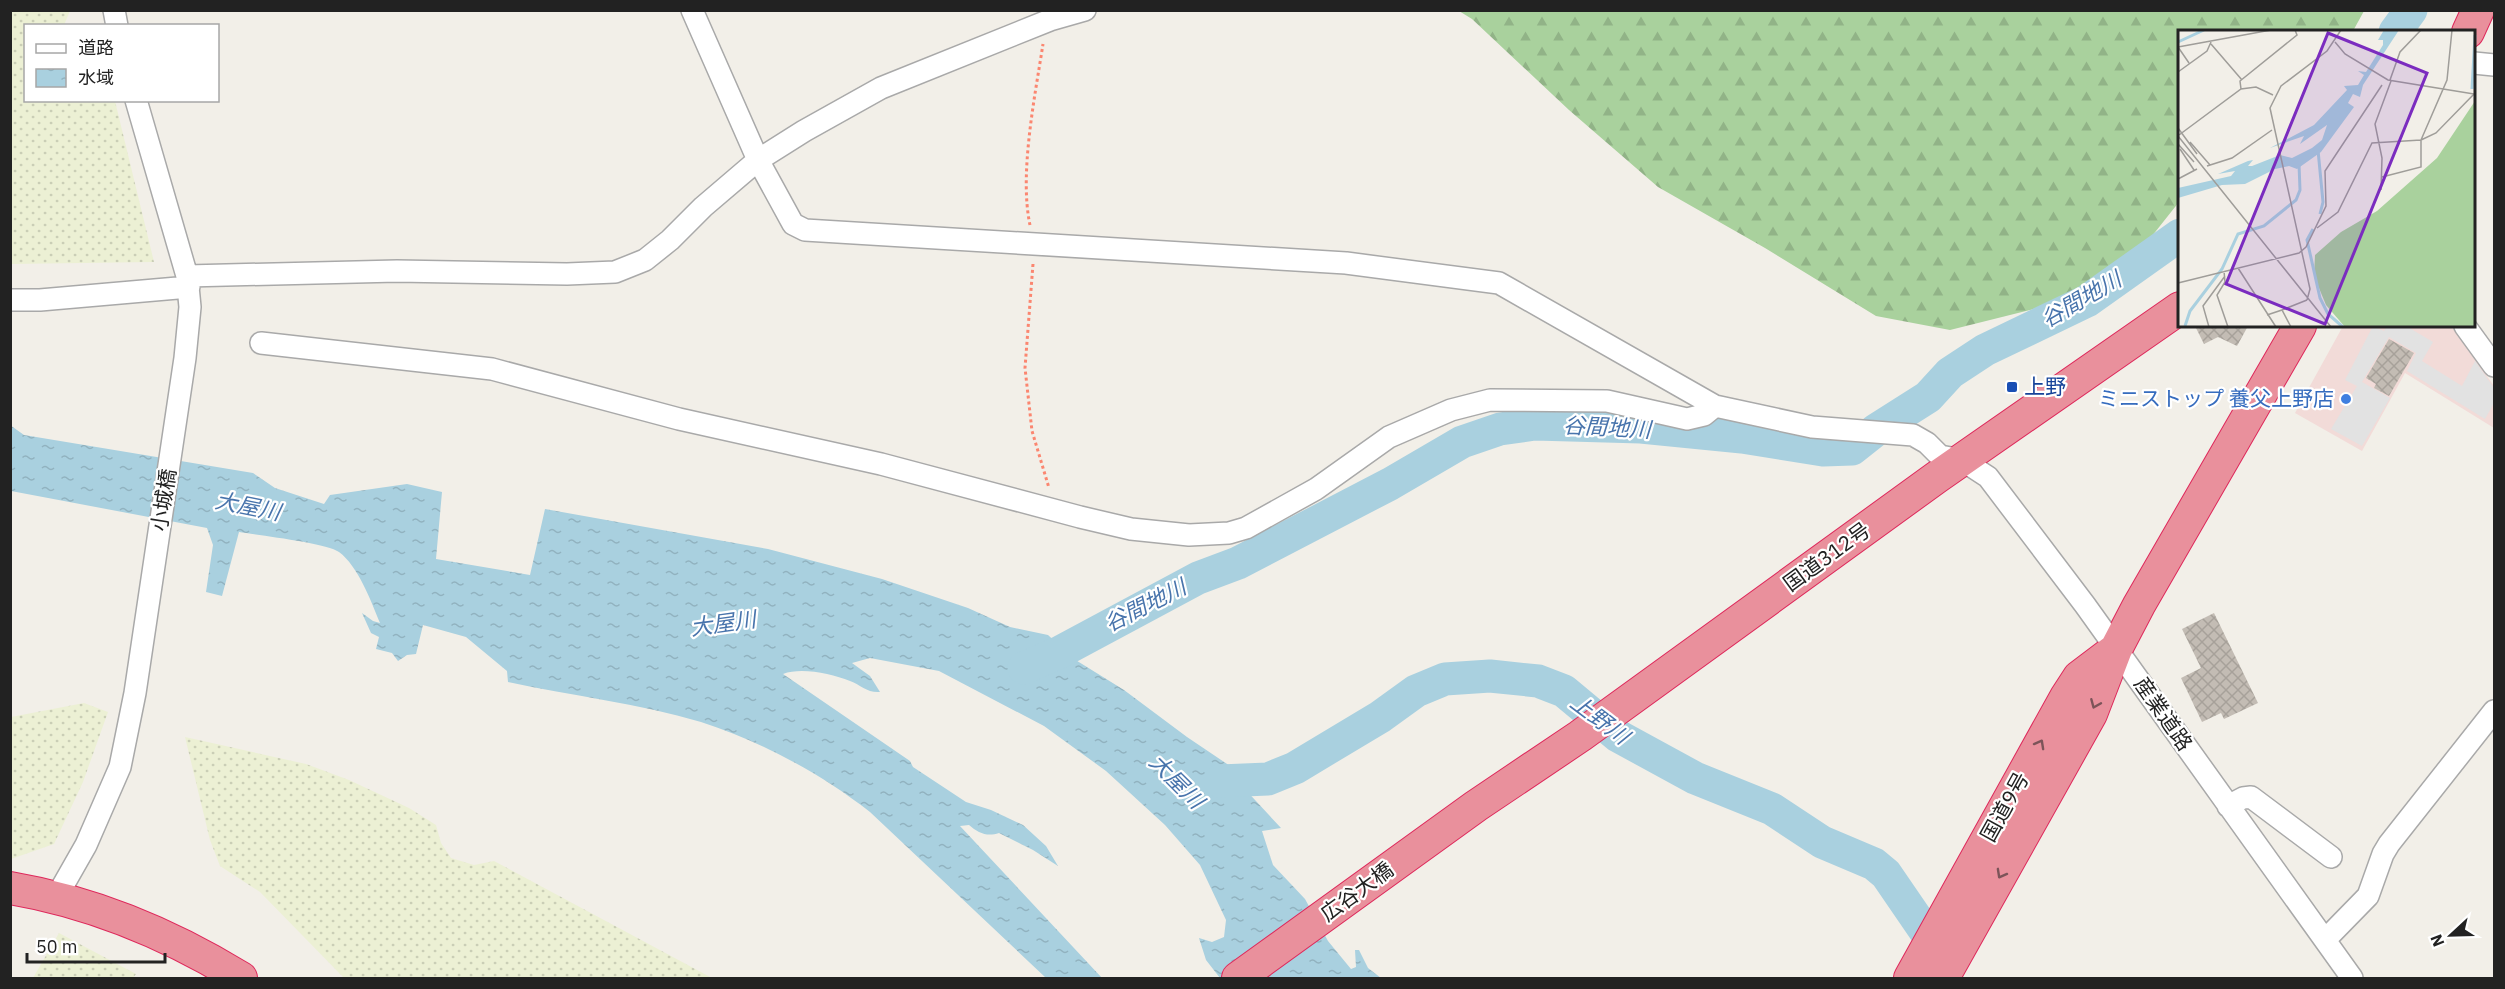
<svg xmlns="http://www.w3.org/2000/svg" width="2505" height="989" viewBox="0 0 2505 989" font-family="'IBM Plex Sans','Noto Sans JP',sans-serif">
	<defs>
		<pattern id="farmland-dots" width="8" height="8" patternUnits="userSpaceOnUse" patternTransform="scale(1.5)"><rect width="8" height="8" fill="#ecf0d4"/><path d="M2 2h.1M6 6h.1" fill="none" stroke="#caceb6" stroke-width="1.8" stroke-linecap="round"/></pattern>
		<pattern id="forest-firs" width="22" height="20" patternUnits="userSpaceOnUse" patternTransform="scale(1.5)"><rect width="22" height="20" fill="#a9d19d"/><path d="M5 1l3.5 6h-7zM16 11l3.5 6h-7z" fill="#91b387"/></pattern>
		<pattern id="water-ripples" width="26" height="14" patternUnits="userSpaceOnUse" patternTransform="scale(1.5)"><rect width="26" height="14" fill="#a9d0df"/><path d="M2 4q2-2 4 0t4 0M15 11q2-2 4 0t4 0" fill="none" stroke="#91b2bf"/></pattern>
		<pattern id="building-cross-hatch" width="8" height="8" patternUnits="userSpaceOnUse" patternTransform="scale(1.5)"><rect width="8" height="8" fill="#c3bcb4"/><path d="M0 0l8 8M0 8l8-8" fill="none" stroke="#a7a19a"/></pattern>
	</defs>
	<rect width="100%" height="100%" fill="#f2efe8"/>
	<path fill="#f2dbd8" d="M 2343,326 L 2451,326 L 2494,386 L 2494,428 L 2405,373 L 2362,451 L 2295,413 Z"/>
	<path fill="url(#farmland-dots)" d="M 10,11 L 70,11 L 64,25 L 26,26 L 26,100 L 115,101 L 154,262 L 11,264 Z
		M 84,703 L 108,712 L 83,782 L 54,844 L 11,859 L 11,717 Z
		M 185,737 L 306,764 L 349,780 L 409,808 L 436,825 L 441,843 L 451,858 L 474,865 L 494,861 L 712,978 L 344,978 L 260,892 L 220,866 L 210,840 Z
		M 59,933 L 136,974 L 133,978 L 33,978 Z"/>
	<path fill="url(#forest-firs)" d="M 1459,11 L 2364,11 L 2353,31 L 2180,32 L 2179,202 L 2129,265 L 2062,302 L 1950,330 L 1876,316 L 1765,248 L 1658,187 L 1569,110 L 1472,19 Z"/>
	<path fill="#e2e2e2" d="M 2373,326 L 2384,331 L 2387,326 L 2406,326 L 2433,342 L 2422,361 L 2462,386 L 2475,361 L 2494,388 L 2494,403 L 2485,419 L 2407,371 L 2416,353 L 2389,337 L 2362,382 L 2390,398 L 2362,446 L 2331,429 L 2357,386 L 2345,380 Z"/>
	<path fill="url(#water-ripples)" d="M 10,425 L 24,435 L 253,473 L 275,488 L 324,504 L 330,495 L 407,484 L 442,492 L 436,559 L 530,575 L 545,509 L 768,549 L 882,579 L 968,608 L 1010,627 L 1048,635 L 1074,659 L 1124,690 L 1187,737 L 1236,770 L 1268,778 L 1242,786 L 1281,828 L 1262,831 L 1273,865 L 1305,899 L 1328,941 L 1351,969 L 1356,967 L 1355,950 L 1359,950 L 1368,968 L 1381,978 L 1220,978 L 1206,960 L 1199,938 L 1212,942 L 1224,937 L 1226,920 L 1200,865 L 1165,825 L 1106,771 L 1044,726 L 939,671 L 870,658 L 852,663 L 870,676 L 880,692 C 867,693 861,685 850,681 C 831,674 802,667 783,674 L 910,761 L 913,767 L 966,802 L 991,810 L 1023,825 L 1046,846 L 1058,866 L 1033,850 L 999,833 C 987,837 978,833 969,825 L 960,826 L 1102,978 L 1046,978 L 870,812 C 820,773 762,742 701,722 C 638,703 572,696 508,682 L 507,671 L 466,637 L 423,625 L 416,654 L 407,655 L 398,661 L 392,653 L 376,649 L 379,637 L 371,633 L 362,613 L 373,621 L 380,623 C 371,601 358,566 339,552 C 327,543 257,535 239,532 L 222,596 L 206,592 L 213,545 L 207,528 L 11,491 Z"/>
	<g fill="none" stroke-linecap="round" stroke-linejoin="round">
		<path stroke="#a9d0df" stroke-width="33" d="M 2395,32 L 2411,10
			M 1024,668 L 1060,652 L 1198,578 L 1238,563 L 1390,484 L 1462,442 L 1500,429 L 1535,424 L 1641,427 L 1742,437 L 1823,450 L 1852,449 L 1876,430 L 1928,397 L 1950,373 L 1985,350 L 2087,301 L 2180,235
			M 1220,781 L 1268,779 L 1295,768 L 1380,717 L 1416,691 L 1445,679 L 1490,676 L 1538,681 L 1564,691 L 1618,736 L 1695,778 L 1772,809 L 1822,842 L 1874,864 L 1886,874 L 1947,963"/>
	</g>
	<path fill="url(#building-cross-hatch)" d="M 2195,326 L 2248,326 L 2237,346 L 2218,337 L 2204,344 Z
		M 2389,339 L 2414,353 L 2389,396 L 2374,388 L 2376,384 L 2366,378 Z
		M 2214,613 L 2258,703 L 2224,719 L 2221,713 L 2202,722 L 2181,678 L 2201,668 L 2182,629 Z"/>
	<g fill="none" stroke-linecap="round" stroke-linejoin="round">
		<defs>
			<path id="minor" d="M 114,10 L 117,26
				M 692,10 L 758,160 L 793,224 L 805,230 L 1346,263 L 1499,283 L 1715,406 L 1812,427 L 1913,435 L 1927,443 L 1940,456 L 1962,460 L 1988,477 L 2085,605 L 2352,978
				M 2474,63 L 2494,65
				M 187,276 L 397,271 L 567,274 L 615,272 L 645,260 L 670,240 L 703,207 L 758,160 L 804,131 L 881,88 L 1050,20 L 1085,10
				M 10,300 L 40,300 L 189,287
				M 2465,326 L 2494,366
				M 261,343 L 492,369 L 679,419 L 881,464 L 1080,517 L 1131,529 L 1189,535 L 1229,533 L 1246,528 L 1316,489 L 1389,437 L 1451,410 L 1490,400 L 1607,401 L 1687,419 L 1704,415 L 1715,406
				M 2228,806 L 2243,798 L 2251,797 L 2331,857
				M 57,896 L 86,845 L 120,767 L 135,693 L 185,358 L 190,307 L 187,276 L 136,100
				M 2325,940 L 2368,896 L 2383,854 L 2389,844 L 2494,711"/>
			<path id="highway" d="M 2468,32 L 2478,10
				M 10,888 C 92,902 171,935 241,978
				M 1238,978 L 1476,806 L 1580,736 L 1937,477 L 2180,308
				M 1910,978 L 2066,697 L 2079,677 L 2116,649
				M 1943,978 L 2091,714 L 2116,649 L 2139,605 L 2300,326"/>
		</defs>
		<use href="#minor" stroke="#a9a9a9" stroke-width="24"/>
		<use href="#highway" stroke="#de285b" stroke-width="34"/>
		<path stroke="#fb8670" stroke-width="3" stroke-dasharray="3 3" stroke-linecap="butt" d="M 1030,225 C 1019,174 1035,96 1043,44
			M 1033,264 L 1025,368 L 1032,431 L 1049,488"/>
		<use href="#minor" stroke="#fff" stroke-width="21"/>
		<use href="#highway" stroke="#e9909c" stroke-width="32"/>
	</g>
	<defs><path id="oneway-chevron" d="M-2-3.5L2.5 0L-2 3.5" fill="none" stroke-width="1.6" stroke-linecap="round" stroke-linejoin="round" transform="scale(1.5)"/></defs>
	<g stroke="#7c5459">
		<use href="#oneway-chevron" transform="translate(2095 704) rotate(113)"/>
		<use href="#oneway-chevron" transform="translate(2040 744) rotate(-61)"/>
		<use href="#oneway-chevron" transform="translate(2001 874) rotate(119)"/>
	</g>
	<rect fill="#1a4fb4" stroke="#fff" stroke-width="2" x="2006" y="381" width="12" height="12" rx="3"/>
	<circle fill="#3f7fe0" stroke="#fff" stroke-width="2" cx="2346" cy="399" r="6"/>
	<g text-anchor="middle" stroke-width="4.5" stroke-linejoin="round" paint-order="stroke">
		<g font-size="21" fill="#164399" stroke="#fff" text-anchor="start">
			<text x="2024" y="394">上野</text>
		</g>
		<g font-size="21" fill="#366cbe" stroke="#fff" text-anchor="end">
			<text x="2334" y="406">ミニストップ 養父上野店</text>
		</g>
		<g font-size="21" fill="#222" stroke="#fff">
			<text transform="translate(164 500) rotate(-81)" y="7">小城橋</text>
			<text transform="translate(1827 557) rotate(-36)" y="7">国道312号</text>
			<text transform="translate(2163 714) rotate(55)" y="7">産業道路</text>
			<text transform="translate(2005 807) rotate(-61)" y="7">国道9号</text>
			<text transform="translate(1357 892) rotate(-36)" y="7">広谷大橋</text>
		</g>
		<g font-size="22" font-style="italic" fill="#4874ac" stroke="#fff">
			<text transform="translate(2081 299) rotate(-30)" y="8">谷間地川</text>
			<text transform="translate(1607 427) rotate(3)" y="8">谷間地川</text>
			<text transform="translate(248 506) rotate(11)" y="8">大屋川</text>
			<text transform="translate(1145 605) rotate(-27)" y="8">谷間地川</text>
			<text transform="translate(723 623) rotate(-8)" y="8">大屋川</text>
			<text transform="translate(1600 719) rotate(37)" y="8">上野川</text>
			<text transform="translate(1177 781) rotate(45)" y="8">大屋川</text>
		</g>
	</g>
	<g transform="translate(2178 30)">
		<rect width="297" height="297" fill="#f2efe8"/>
		<path d="M 297,71 L 297,297 L 167,297 L 148,275 L 136,246 L 137,225 L 163,202 L 199,181 L 259,128 Z" fill="#a9d19d"/>
		<path d="M 206,0 L 221,0 L 185,55 L 182,67 L 175,64 L 170,73 L 176,77 L 143,122 L 119,139 L 111,136 L 97,139 L 67,154 L 44,155 L 0,168 L 0,158 L 53,146 L 57,141 L 40,144 L 70,131 L 75,130 L 70,136 L 74,136 L 102,125 L 114,128 L 134,118 L 144,110 L 149,95 L 122,114 L 126,106 L 92,118 L 136,95 L 169,60 L 166,56 L 180,55 L 186,45 L 180,41 L 188,42 L 205,15 L 205,10 L 200,10 Z" fill="#a9d0df"/>
		<path fill="none" stroke="#a9d0df" stroke-width="3" d="M 0,12 L 26,0M 294,59 L 297,5M 140,120 L 145,172 L 142,184M 135,199 L 129,210 L 142,268 L 150,284 L 165,297M 7,296 L 12,281 L 44,239 L 60,204 L 86,196 L 118,170 L 122,160 L 121,134"/>
		<path fill="none" stroke="#9f9d99" stroke-width="1.5" d="M 157,12 L 167,24 L 210,50 L 296,64 L 258,103 L 243,110M 33,14 L 64,50M 0,17 L 93,0M 0,17 L 11,33M 0,42 L 29,21 L 33,12M 212,50 L 222,22 L 243,0M 63,59 L 62,51 L 119,5 L 117,0M 0,98 L 19,124M 1,105 L 63,59 L 78,57 L 95,65M 0,106 L 153,297M 243,110 L 269,50 L 274,0M 12,112 L 32,135M 0,114 L 16,132M 2,119 L 16,140M 29,136 L 54,128 L 94,100M 204,147 L 243,137 L 243,110M 0,149 L 19,139M 203,160 L 204,128 L 197,94 L 213,51M 139,198 L 160,182 L 194,113 L 243,110M 60,238 L 98,297M 46,241 L 47,252 L 39,265 L 50,297M 0,253 L 121,223 L 128,217 L 148,176 L 147,141 L 204,55M 129,270 L 132,259 L 92,78 L 103,56 L 149,21 L 163,0M 104,280 L 129,270M 89,285 L 104,280 L 113,297M 31,297 L 25,276 L 47,246"/>
		<path fill="#7b2cbf" fill-opacity="0.15" stroke="#7b2cbf" stroke-width="3" d="M 150,3 L 249,43 L 147,294 L 48,254 Z"/>
		<rect width="297" height="297" fill="none" stroke="#222" stroke-width="3"/>
	</g>
	<rect width="2505" height="989" fill="none" stroke="#222222" stroke-width="24"/>
	<rect x="24" y="24" width="195" height="78" fill="#ffffff" stroke="#a7a7a7" stroke-width="1.5"/>
	<rect x="36" y="44" width="30" height="9" fill="#ffffff" stroke="#a7a7a7" stroke-width="1.5"/>
	<text x="78" y="54" font-size="18" fill="#222222">道路</text>
	<rect x="36" y="69" width="30" height="18" fill="url(#water-ripples)" stroke="#a7a7a7" stroke-width="1.5"/>
	<text x="78" y="84" font-size="18" fill="#222222">水域</text>
	<g transform="translate(2451 935) rotate(248)" stroke="#ffffff" stroke-width="4.5" paint-order="stroke">
	<path d="M0-4.5L10 22L0 15L-10 22Z" fill="#222222"/>
	<text y="-9" font-size="16" font-weight="bold" text-anchor="middle" fill="#222222">N</text>
	</g>
	<path d="M27 953v9h138v-9" fill="none" stroke="#222222" stroke-width="3"/>
	<text x="36" y="953" font-size="18" fill="#222222" stroke="#ffffff" stroke-width="4.5" paint-order="stroke">50 m</text>
</svg>
